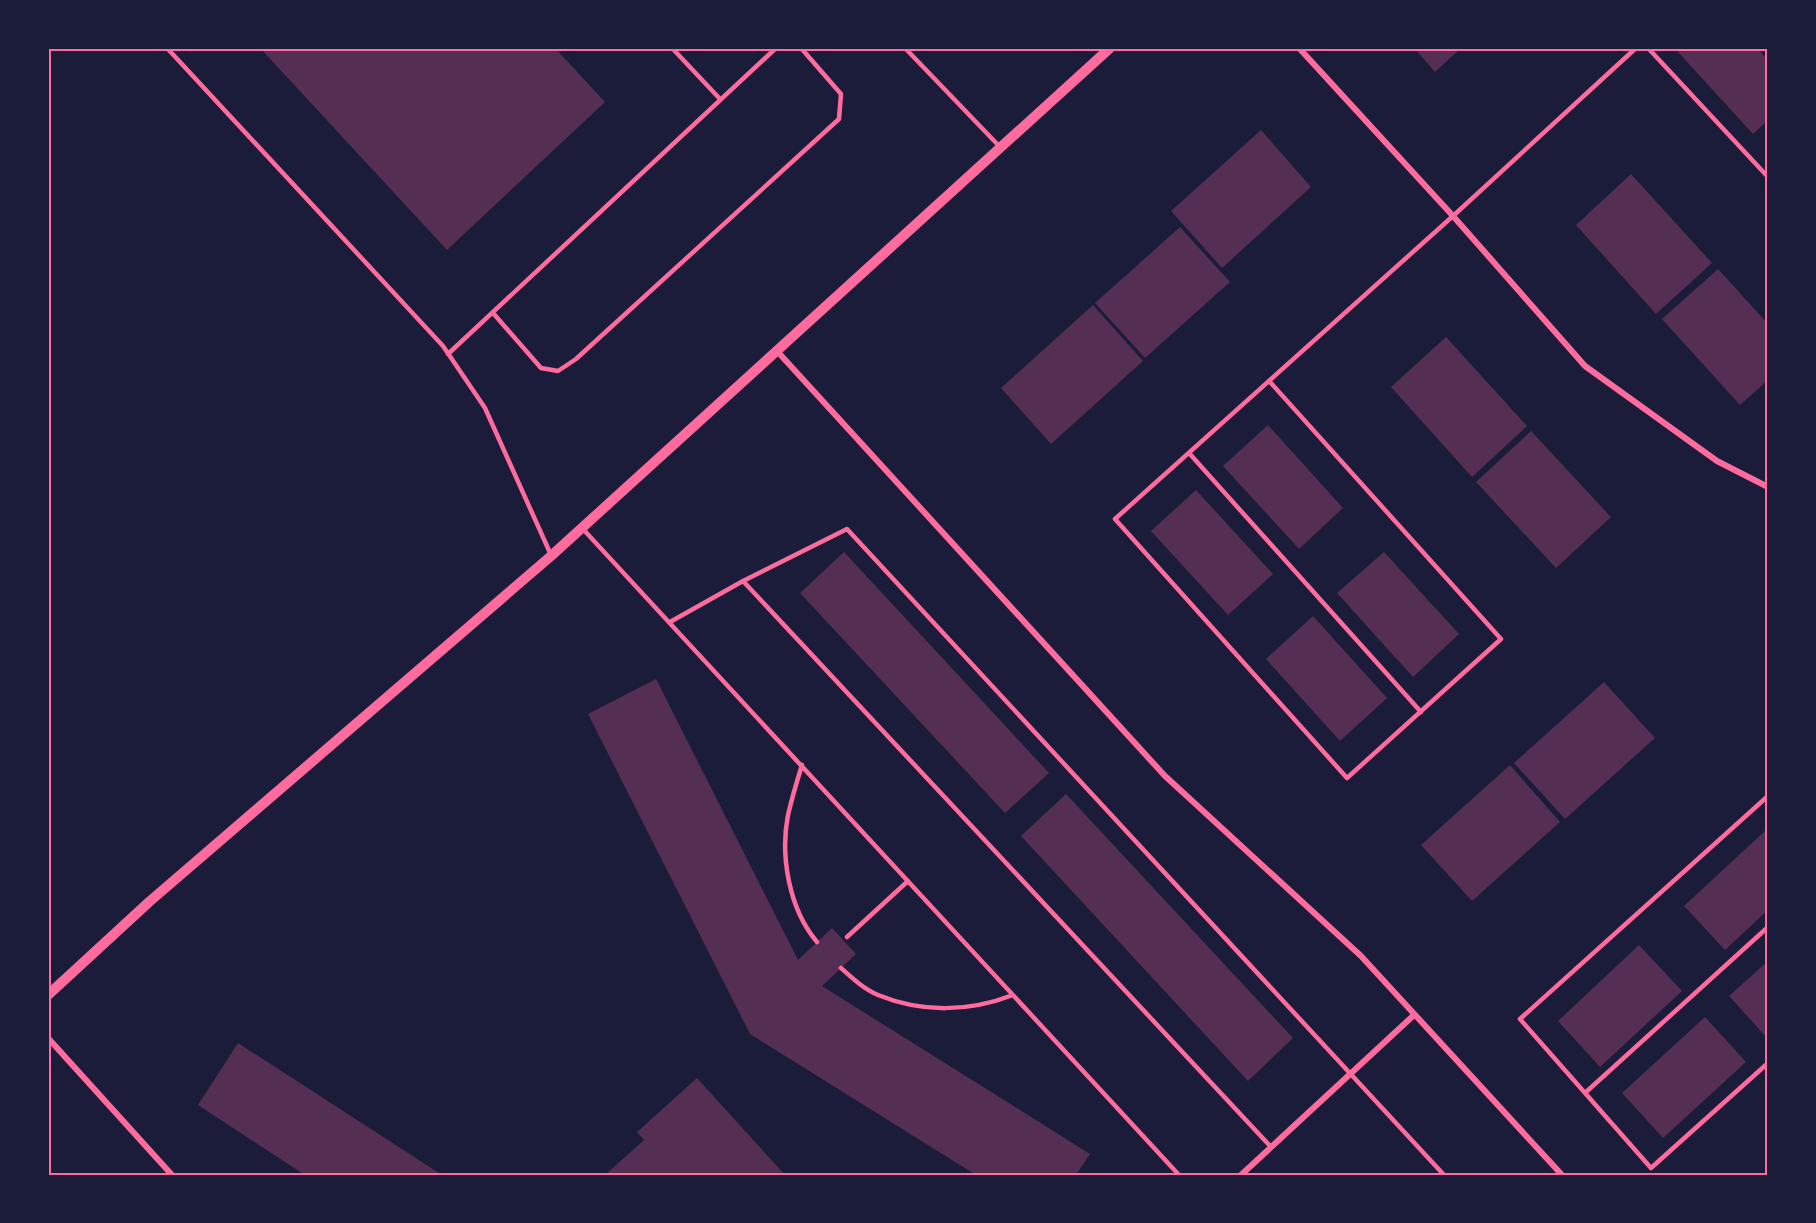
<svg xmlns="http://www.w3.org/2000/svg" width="1816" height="1223" viewBox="0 0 1816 1223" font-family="'DejaVu Sans',sans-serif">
	<rect width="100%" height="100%" fill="#1b1b3a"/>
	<path fill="#542f53" d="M 260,48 L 555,48 L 605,102 L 447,250 Z
		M 1414,48 L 1461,48 L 1435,72 Z
		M 1682,48 L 1757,48 L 1768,60 L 1768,120 L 1753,134 L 1678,52 Z
		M 1261,130 L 1311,187 L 1222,268 L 1171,211 Z
		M 1631,174 L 1712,263 L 1656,314 L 1576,225 Z
		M 1180,227 L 1230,282 L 1145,358 L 1095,303 Z
		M 1718,269 L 1768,324 L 1768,380 L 1740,405 L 1662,319 Z
		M 1093,305 L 1143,361 L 1051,444 L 1001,388 Z
		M 1446,337 L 1527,426 L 1472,477 L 1391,387 Z
		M 1268,425 L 1343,508 L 1299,549 L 1223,466 Z
		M 1531,431 L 1611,517 L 1556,568 L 1476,482 Z
		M 1196,490 L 1273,574 L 1228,615 L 1151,531 Z
		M 844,552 L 1049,773 L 1005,813 L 800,593 Z
		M 1384,552 L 1459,634 L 1413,677 L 1337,593 Z
		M 1313,616 L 1387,698 L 1340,741 L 1266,659 Z
		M 656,679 L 798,960 L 832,928 L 856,954 L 822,986 L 1090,1154 L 1076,1175 L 976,1175 L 750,1034 L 588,714 Z
		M 1604,682 L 1655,738 L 1565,819 L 1514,763 Z
		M 1510,765 L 1560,822 L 1472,901 L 1421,845 Z
		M 1066,794 L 1293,1038 L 1248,1081 L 1021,836 Z
		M 1766,830 L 1768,833 L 1768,910 L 1725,950 L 1684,906 Z
		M 1639,945 L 1682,991 L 1600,1067 L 1558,1021 Z
		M 1768,961 L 1768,1039 L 1729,996 Z
		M 1705,1017 L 1746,1062 L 1663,1138 L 1622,1093 Z
		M 238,1043 L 442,1175 L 305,1175 L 198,1105 Z
		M 697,1078 L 785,1175 L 605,1175 L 644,1140 L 637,1132 Z"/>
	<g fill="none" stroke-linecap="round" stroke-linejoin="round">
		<path stroke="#ff6b9d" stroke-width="4.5" d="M 167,48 L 443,346 L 485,408 L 551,555
			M 672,48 L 720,99
			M 905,48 L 1000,147
			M 1648,48 L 1768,177
			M 493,313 L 541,368 L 558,371 L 576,359 L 839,119 L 841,94 L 801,48
			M 448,354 L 776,48
			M 1270,382 L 1501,639 L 1347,778 L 1115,519 L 1453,216 L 1636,48
			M 1189,453 L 1421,712
			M 582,528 L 1179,1175
			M 743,581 L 1271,1147
			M 670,622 L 743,581 L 847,529 L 1444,1175
			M 802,765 C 797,781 792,798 788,815 C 780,856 789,909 817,942
			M 1768,796 L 1520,1019 L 1651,1168 L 1768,1063
			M 847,937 L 908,881
			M 841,968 C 852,978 864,989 878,995 C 922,1013 969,1012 1013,995
			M 1585,1093 L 1768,927"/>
		<path stroke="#ff6b9d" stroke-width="6" d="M 1299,48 L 1453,216 L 1585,366 L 1717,461 L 1768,487
			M 777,351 L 1165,776 L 1361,956 L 1562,1175
			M 48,1038 L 172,1175
			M 1241,1175 L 1414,1015"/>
		<path stroke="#ff6b9d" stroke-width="10" d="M 48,995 L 149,902 L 551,556 L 1110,48"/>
	</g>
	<rect width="1816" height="1223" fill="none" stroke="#1b1b3a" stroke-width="99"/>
	<rect x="50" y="50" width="1716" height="1124" fill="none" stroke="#ff6b9d" stroke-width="2"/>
</svg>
